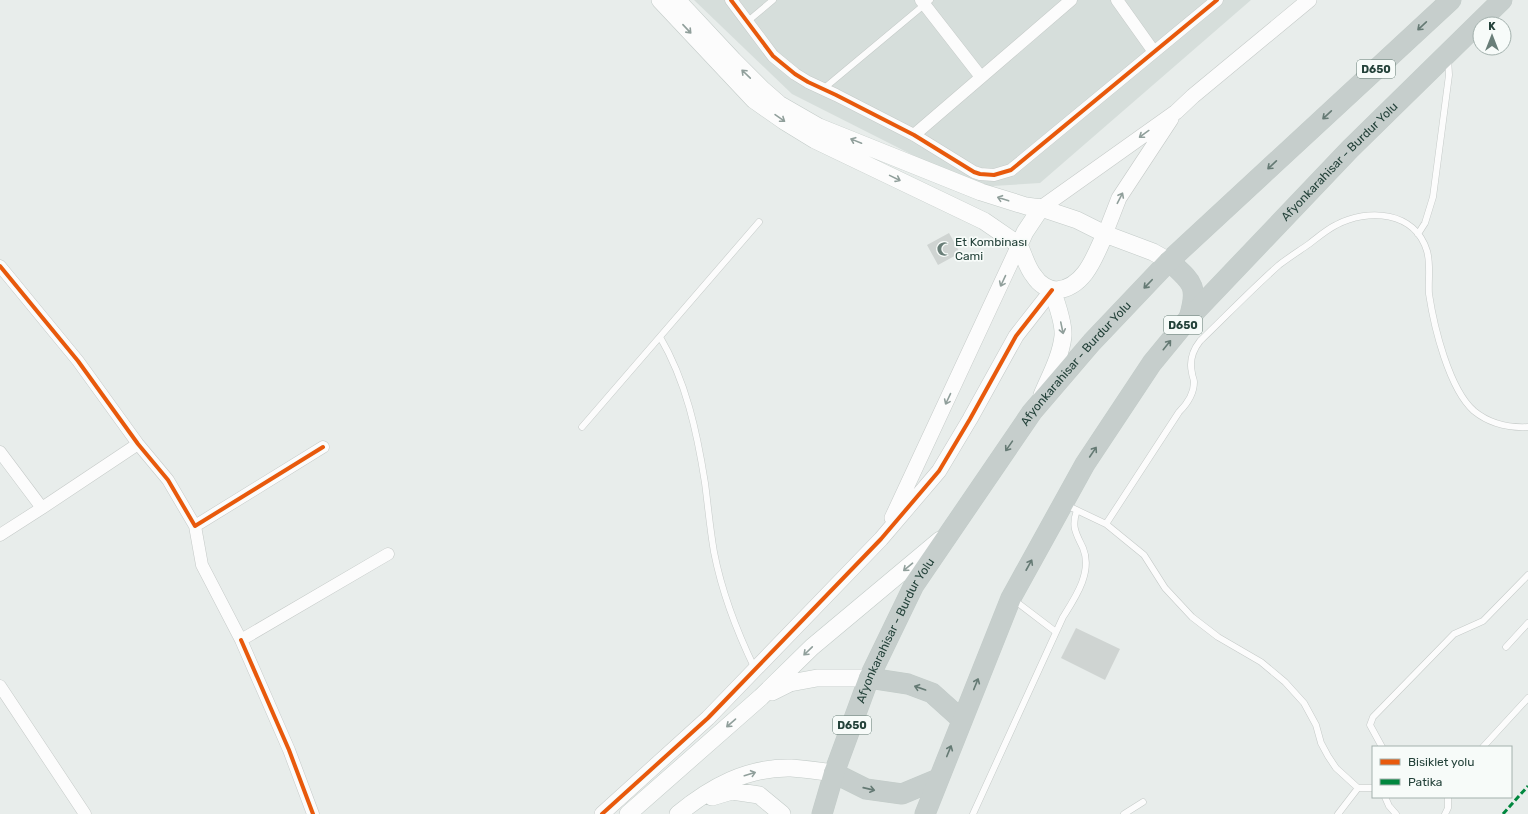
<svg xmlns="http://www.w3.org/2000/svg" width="1528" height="814" viewBox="0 0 1528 814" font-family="Rubik,sans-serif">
	<rect width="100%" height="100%" fill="#e8edeb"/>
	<path fill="#d6dedb" d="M 694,0 L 1251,0 L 1040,183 L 976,187 L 792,94 Z"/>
	<path fill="#cfd4d2" d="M 949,233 L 960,253 L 938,265 L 927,245 Z
		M 1076,628 L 1120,649 L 1105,680 L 1061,658 Z"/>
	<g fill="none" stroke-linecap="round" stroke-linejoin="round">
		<defs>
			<path id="service" d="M 748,21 L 773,0
				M 822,90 L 930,0
				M 1418,234 L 1425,223 L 1433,197 L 1449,75 L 1448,58
				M 660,337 C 686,381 697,432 705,483 C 708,506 710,529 714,552 C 722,593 737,632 755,669
				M 582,427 L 759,222
				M 1066,505 L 1106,524 L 1144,555 L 1165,588 L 1192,617 L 1218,637 L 1261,662 L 1285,682 L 1304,703 L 1316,725 L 1321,743 L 1328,756 L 1336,768 L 1358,788 L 1373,788
				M 1106,524 L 1179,412 C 1187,404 1194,393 1194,382 C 1194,379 1192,376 1192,373 C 1189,361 1193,350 1200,341 C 1226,316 1252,289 1279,265 C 1288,258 1299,251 1309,244 C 1317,238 1326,230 1336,225 C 1368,208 1415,211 1427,251 C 1431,265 1428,280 1429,294 C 1434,327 1449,389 1474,411 C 1490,424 1508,428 1528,427
				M 1014,600 L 1056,632
				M 1506,647 L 1528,623
				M 1382,747 L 1370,725 L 1373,717 L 1454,634 L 1483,621 L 1528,575
				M 1483,747 L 1528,698
				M 1385,797 L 1389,806 L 1396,814
				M 973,814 L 1063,617 C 1075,598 1093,572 1083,548 C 1076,533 1071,527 1077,510
				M 1124,814 L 1143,802
				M 1338,814 L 1358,788
				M 1445,814 L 1448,808 L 1448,797"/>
			<path id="minor" d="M 731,0 L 773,56 L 795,74 L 808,82 L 836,95 L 914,135 L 974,172 L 980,174 L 994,175 L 1011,170 L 1217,0
				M 921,0 L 981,77
				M 1117,0 L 1154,52
				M 914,135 L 1071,0
				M 0,266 L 78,361 L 138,444 L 168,480 L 195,526 L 323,447
				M 0,452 L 42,508 L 138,444
				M 195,526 L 202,565 L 241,640 L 388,554
				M 0,535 L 42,508
				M 241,640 L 289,750 L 313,814
				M 0,686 L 85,814"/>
			<path id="tertiary" d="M 1041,208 L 1176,112 L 1193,96 L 1309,0
				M 1105,234 L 1119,198 L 1171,119
				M 892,518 L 1019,245
				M 602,814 L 708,718 L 881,539 L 939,471 L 970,419 L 1016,336 L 1052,290"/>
			<path id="secondary" d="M 660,0 L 754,100 L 784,121 L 815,140 L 984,221 L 1019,245
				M 677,0 L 733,60 L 763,90 L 779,104 L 819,127 L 981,192 L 1026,206 L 1041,208
				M 1041,208 L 1077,220 L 1105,234 C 1095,256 1085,287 1057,290 C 1048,290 1039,284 1034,276 C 1027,268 1024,255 1019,245 L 1025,232 Z
				M 1105,234 L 1153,252 L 1169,261
				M 1042,395 C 1050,376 1061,356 1063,336 C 1064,324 1056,301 1052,290
				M 772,692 L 790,683 L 817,678 L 869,678
				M 712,797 L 732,791 L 759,795 L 782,814
				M 628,814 L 761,697 L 812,647 L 940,540
				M 678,814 C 711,787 747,767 791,768 C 805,769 820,771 834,773"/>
			<g id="trunk">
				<path d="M 1169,261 C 1192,282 1199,285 1189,318"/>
				<path d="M 869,678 L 908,684 L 932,693 L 962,720"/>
				<path d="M 834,773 L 866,789 L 902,794 L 938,779"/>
				<path id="s1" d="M 822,814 L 834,773 L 869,678 L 914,585 L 1032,412 L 1092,342 L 1169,261 L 1451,0"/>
				<path id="s2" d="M 925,814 L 1011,598 L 1085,464 L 1152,363 L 1189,318 L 1350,149 L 1502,0"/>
			</g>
		</defs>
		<use href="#service" stroke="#c5cac8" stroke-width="7"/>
		<use href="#minor" stroke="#c5cac8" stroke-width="13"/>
		<use href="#tertiary" stroke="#c5cac8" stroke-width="16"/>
		<use href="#secondary" stroke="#c3cbc8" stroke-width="18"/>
		<use href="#trunk" stroke="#c3ccc9" stroke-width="21"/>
		<use href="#service" stroke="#fcfcfc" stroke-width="6"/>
		<use href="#minor" stroke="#fcfcfc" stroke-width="12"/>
		<use href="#tertiary" stroke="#fcfcfc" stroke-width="15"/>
		<use href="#secondary" stroke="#fcfcfc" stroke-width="17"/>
		<use href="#trunk" stroke="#c6cecc" stroke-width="20"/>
		<path stroke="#00873e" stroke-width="3" stroke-dasharray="6 3" stroke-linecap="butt" d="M 1503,814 L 1528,786"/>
		<defs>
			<path id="cycleway" d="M 731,0 L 773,56 L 795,74 L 808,82 L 836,95 L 914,135 L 974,172 L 980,174 L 994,175 L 1011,170 L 1217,0
				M 0,266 L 78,361 L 138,444 L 168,480 L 195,526 L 323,447
				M 241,640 L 289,750 L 313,814
				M 602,814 L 708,718 L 881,539 L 939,471 L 970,419 L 1016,336 L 1052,290"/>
		</defs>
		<use href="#cycleway" stroke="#f7fbf9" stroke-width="6"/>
		<use href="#cycleway" stroke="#e8590c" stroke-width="4"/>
	</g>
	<defs><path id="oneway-shaft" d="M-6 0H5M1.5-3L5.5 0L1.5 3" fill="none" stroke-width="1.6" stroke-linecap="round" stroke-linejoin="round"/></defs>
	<g stroke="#657a74">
		<use href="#oneway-shaft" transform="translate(1422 26) rotate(137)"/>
		<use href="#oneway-shaft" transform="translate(1327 115) rotate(137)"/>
		<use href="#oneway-shaft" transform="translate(1272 165) rotate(137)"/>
		<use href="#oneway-shaft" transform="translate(1148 284) rotate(134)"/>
		<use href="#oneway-shaft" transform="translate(1167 345) rotate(-51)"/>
		<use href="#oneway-shaft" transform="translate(1009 446) rotate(125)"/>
		<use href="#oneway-shaft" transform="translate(1093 452) rotate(-56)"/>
		<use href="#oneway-shaft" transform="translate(1029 565) rotate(-61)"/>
		<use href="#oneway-shaft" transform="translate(976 684) rotate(-68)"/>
		<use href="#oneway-shaft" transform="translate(920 688) rotate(-161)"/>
		<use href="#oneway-shaft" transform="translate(949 751) rotate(-68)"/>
		<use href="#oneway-shaft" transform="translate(869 789) rotate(13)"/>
	</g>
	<g stroke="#909f9b">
		<use href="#oneway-shaft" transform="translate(687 29) rotate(47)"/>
		<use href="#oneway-shaft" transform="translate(746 74) rotate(-136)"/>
		<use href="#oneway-shaft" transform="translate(780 118) rotate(35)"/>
		<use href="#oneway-shaft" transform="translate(1144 134) rotate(144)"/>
		<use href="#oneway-shaft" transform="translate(856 141) rotate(-158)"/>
		<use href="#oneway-shaft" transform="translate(895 178) rotate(26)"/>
		<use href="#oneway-shaft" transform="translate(1120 198) rotate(-63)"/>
		<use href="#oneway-shaft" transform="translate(1003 199) rotate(-162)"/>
		<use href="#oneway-shaft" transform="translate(1003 281) rotate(115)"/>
		<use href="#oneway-shaft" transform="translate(1062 328) rotate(78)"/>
		<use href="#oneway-shaft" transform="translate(948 399) rotate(115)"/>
		<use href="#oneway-shaft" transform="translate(908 567) rotate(140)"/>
		<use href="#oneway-shaft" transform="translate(808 651) rotate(136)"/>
		<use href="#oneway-shaft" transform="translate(731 723) rotate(139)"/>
		<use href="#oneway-shaft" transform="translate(750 774) rotate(-17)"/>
	</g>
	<defs>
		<symbol id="mosque-bare" viewBox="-9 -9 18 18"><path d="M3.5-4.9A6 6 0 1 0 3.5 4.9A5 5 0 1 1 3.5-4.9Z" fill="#697e78" stroke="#f7fbf9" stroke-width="2.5" paint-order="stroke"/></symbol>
	</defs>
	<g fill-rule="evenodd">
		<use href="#mosque-bare" x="934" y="239" width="20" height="20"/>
	</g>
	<g text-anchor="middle" stroke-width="3.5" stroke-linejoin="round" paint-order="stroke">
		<g fill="#f7fbf9" stroke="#637a73" stroke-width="1">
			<rect x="1357" y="60" width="38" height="18" rx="3"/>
			<rect x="1164" y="316" width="38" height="18" rx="3"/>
			<rect x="833" y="716" width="38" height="18" rx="3"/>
		</g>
		<g font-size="11" font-weight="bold" fill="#24423a">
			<text x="1376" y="73">D650</text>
			<text x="1183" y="329">D650</text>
			<text x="852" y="729">D650</text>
		</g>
		<g font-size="12" fill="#24423a" stroke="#f7fbf9">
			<text dy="4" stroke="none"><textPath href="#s2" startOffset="782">Afyonkarahisar - Burdur Yolu</textPath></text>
			<text dy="4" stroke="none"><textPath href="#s1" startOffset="522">Afyonkarahisar - Burdur Yolu</textPath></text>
			<text dy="4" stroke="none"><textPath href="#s1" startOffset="198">Afyonkarahisar - Burdur Yolu</textPath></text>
		</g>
		<g font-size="12" fill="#24423a" stroke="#f7fbf9" text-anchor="start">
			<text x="955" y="246">Et Kombinası<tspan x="955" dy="14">Cami</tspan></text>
		</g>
	</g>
	<rect x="1372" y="746" width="140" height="52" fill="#f7fbf9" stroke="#a3b1ad"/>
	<rect x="1380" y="759" width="20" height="6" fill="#e8590c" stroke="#a3b1ad"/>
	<text x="1408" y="766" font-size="12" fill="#24423a">Bisiklet yolu</text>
	<rect x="1380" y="779" width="20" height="6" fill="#00873e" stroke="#a3b1ad"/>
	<text x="1408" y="786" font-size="12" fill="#24423a">Patika</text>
	<g transform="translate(1492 36)"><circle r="19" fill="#f7fbf9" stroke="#a3b1ad"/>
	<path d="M0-3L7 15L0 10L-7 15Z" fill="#697e78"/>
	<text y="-6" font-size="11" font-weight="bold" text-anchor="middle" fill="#24423a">K</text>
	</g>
</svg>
